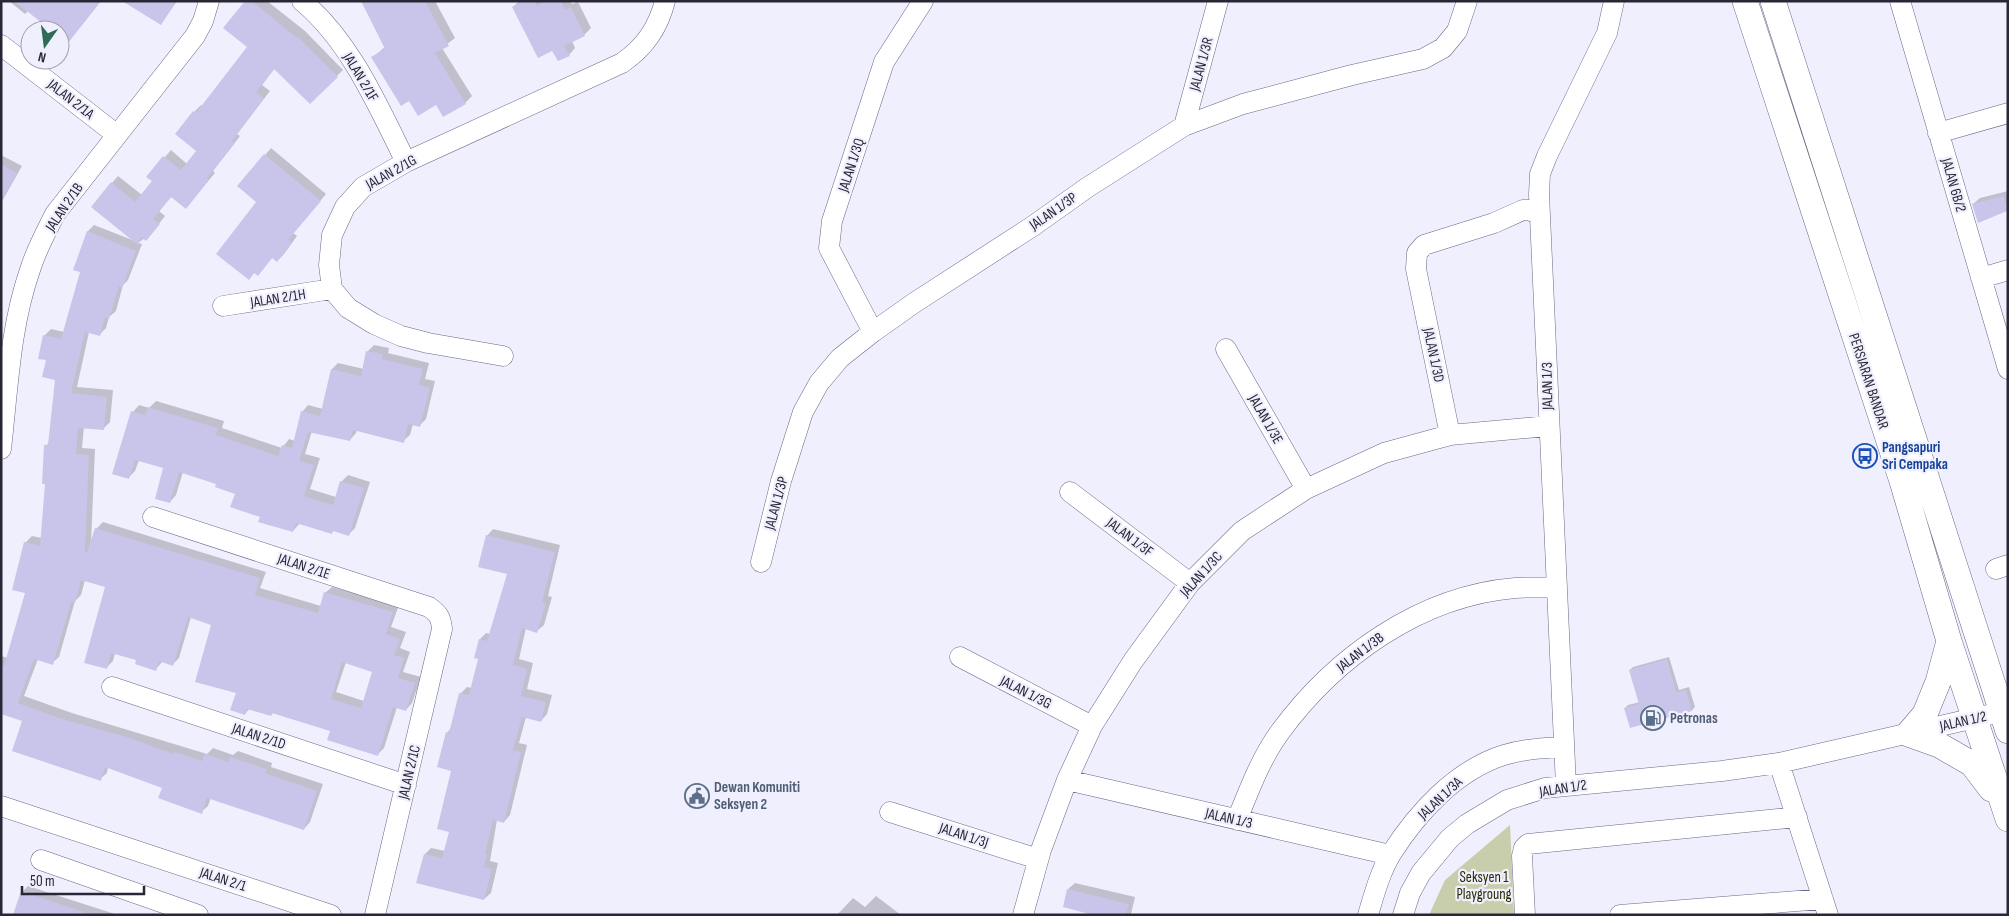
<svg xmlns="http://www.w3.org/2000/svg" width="2009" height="916" viewBox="0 0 2009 916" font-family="'Sofia Sans Condensed',sans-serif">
	<rect width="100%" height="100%" fill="#f0effe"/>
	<path fill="#c8cdab" d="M 1510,825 L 1514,915 L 1429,915 L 1445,880 Z"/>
	<path fill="#0003" fill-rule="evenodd" d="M 9,1 L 101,1 L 68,42 L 60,35 L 60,30 L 53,30 L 28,11 L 25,14 Z
		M 125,1 L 177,1 L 161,24 Z
		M 247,1 L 267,1 L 305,31 L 343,70 L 310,102 L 275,68 L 262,85 L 270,91 L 237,134 L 240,136 L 213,171 L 215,173 L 186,207 L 172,196 L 159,211 L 165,216 L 152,233 L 138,243 L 142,244 L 128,280 L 123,285 L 116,311 L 109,317 L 106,328 L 99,335 L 89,332 L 77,387 L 113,390 L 110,422 L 103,429 L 84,427 L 82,448 L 95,449 L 91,543 L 96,529 L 103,522 L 266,572 L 260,588 L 321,606 L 325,593 L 332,587 L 399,605 L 391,627 L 406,632 L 400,648 L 410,652 L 403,672 L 421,677 L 412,703 L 406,710 L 397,707 L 384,748 L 378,754 L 332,730 L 274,712 L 271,715 L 250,708 L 245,714 L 213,624 L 191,617 L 179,658 L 173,664 L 163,661 L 156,669 L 137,659 L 115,653 L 113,661 L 106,668 L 107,586 L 85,580 L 81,595 L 75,601 L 59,657 L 52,663 L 38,659 L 24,696 L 72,713 L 207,754 L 213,748 L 233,755 L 238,751 L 272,763 L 271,767 L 323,784 L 310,822 L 304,829 L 211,797 L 208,806 L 201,812 L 163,787 L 108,767 L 107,773 L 100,779 L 24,721 L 1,712 L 1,656 L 8,658 L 26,592 L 25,543 L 32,536 L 42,538 L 47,483 L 46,446 L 50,441 L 56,379 L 47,359 L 44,336 L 51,329 L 64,332 L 82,272 L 88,231 L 94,225 L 135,241 L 112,183 L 118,176 L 142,195 L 154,181 L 148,177 L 171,150 L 187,164 L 198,151 L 194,112 L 201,105 L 202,107 L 248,46 ZM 346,662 L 374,671 L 364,701 L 336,692 Z
		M 363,1 L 435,1 L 455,38 L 442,48 L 472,96 L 465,103 L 436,103 L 410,99 L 373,57 L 385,47 Z
		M 519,1 L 570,1 L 572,4 L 578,2 L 591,28 L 584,35 L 572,41 L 575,48 L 569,55 L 553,49 L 513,7 Z
		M 271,148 L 326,194 L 293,233 L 297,236 L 284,254 L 277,261 L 273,257 L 258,274 L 255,272 L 249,278 L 258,202 L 239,186 Z
		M 1,155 L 22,166 L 1,203 Z
		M 2008,191 L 2007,210 L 1973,204 L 1980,198 Z
		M 374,345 L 389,348 L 388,353 L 429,363 L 425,379 L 435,381 L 426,419 L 419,426 L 413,424 L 410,435 L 403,441 L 357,430 L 356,433 L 350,440 L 312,431 L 305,454 L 320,458 L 310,489 L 336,497 L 341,482 L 348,475 L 370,482 L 355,528 L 348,535 L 334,530 L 331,533 L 300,523 L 293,531 L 236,493 L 217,483 L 183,472 L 176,495 L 170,502 L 165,468 L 139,460 L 135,471 L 128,478 L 133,412 L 139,405 L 149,408 L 156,401 L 224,421 L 222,428 L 282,448 L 289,439 L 295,441 L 302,412 L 308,405 L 323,409 L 332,369 L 338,363 L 364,369 L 368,351 Z
		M 493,529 L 560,545 L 548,596 L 552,597 L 544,625 L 537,631 L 526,628 L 519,659 L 533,663 L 527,689 L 552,695 L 547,714 L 541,721 L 526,717 L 519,743 L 527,745 L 510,815 L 504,822 L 497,820 L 490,861 L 498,863 L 491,893 L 484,899 L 425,854 L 431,848 L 445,851 L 451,831 L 452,770 L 447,733 L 451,728 L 460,694 L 467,687 L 472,688 L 480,658 L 480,639 L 486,633 L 491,634 L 508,573 L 487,536 Z
		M 1669,657 L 1679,690 L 1689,687 L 1695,707 L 1692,710 L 1630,726 L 1625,708 L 1628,705 L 1640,702 L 1630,670 L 1633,667 Z
		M 1075,883 L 1135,897 L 1131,914 L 1100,915 L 1068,889 Z
		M 28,886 L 118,915 L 14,915 L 22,892 Z
		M 876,896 L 901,915 L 837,915 L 853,898 L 865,907 Z"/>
	<path fill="#c9c4e9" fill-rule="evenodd" d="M 14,1 L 101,1 L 68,43 L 60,37 L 60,30 L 51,30 Z
		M 122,1 L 176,1 L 161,25 Z
		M 245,1 L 252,1 L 297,38 L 298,37 L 338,77 L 310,104 L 274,69 L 256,92 L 264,98 L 232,141 L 235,143 L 207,178 L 209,180 L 186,209 L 171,197 L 153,219 L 160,224 L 146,241 L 141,237 L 138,245 L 91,207 L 111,182 L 135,202 L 152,181 L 146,177 L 163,156 L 181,170 L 196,151 L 175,134 L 193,111 L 196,113 L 247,47 L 223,28 Z
		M 361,1 L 425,1 L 449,46 L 435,53 L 466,104 L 443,117 L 436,105 L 418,116 L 409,101 L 401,106 L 371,57 L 385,49 Z
		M 523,1 L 535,1 L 537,6 L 545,1 L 561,1 L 565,10 L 571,7 L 585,36 L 564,46 L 570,56 L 558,61 L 552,51 L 538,58 L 512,7 Z
		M 264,154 L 321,201 L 288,240 L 292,243 L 277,262 L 272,258 L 258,276 L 254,273 L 249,280 L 216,254 L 256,202 L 237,186 Z
		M 1,164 L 17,173 L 1,201 Z
		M 2004,196 L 2007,211 L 1978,223 L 1972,204 Z
		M 87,231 L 136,251 L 122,288 L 119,286 L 109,319 L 105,317 L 100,336 L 85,332 L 71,393 L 107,397 L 104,430 L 78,428 L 76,454 L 89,455 L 85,552 L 87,552 L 95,528 L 260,578 L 255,595 L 318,613 L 324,592 L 393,612 L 386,634 L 400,639 L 394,655 L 404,658 L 398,678 L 415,683 L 406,711 L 393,707 L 378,756 L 327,740 L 330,731 L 272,713 L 271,716 L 247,709 L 245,715 L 230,710 L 236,693 L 195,682 L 211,625 L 188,617 L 173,666 L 159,661 L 156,671 L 135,664 L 136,660 L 111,653 L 107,669 L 84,663 L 105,587 L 81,580 L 75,603 L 71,602 L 53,665 L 34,659 L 18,703 L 65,720 L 124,736 L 174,754 L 175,752 L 202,761 L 205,754 L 228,762 L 230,757 L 267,769 L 265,773 L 317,791 L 304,830 L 207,798 L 202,814 L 158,798 L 162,788 L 105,767 L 101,781 L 12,751 L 22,721 L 1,714 L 1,665 L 4,666 L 25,593 L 12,590 L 24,542 L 40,546 L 45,484 L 42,484 L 44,445 L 48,445 L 55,380 L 42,377 L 46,360 L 38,359 L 43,335 L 61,339 L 80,272 L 73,270 ZM 342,662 L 372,672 L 361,708 L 331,699 Z
		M 366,351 L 383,354 L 382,359 L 423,369 L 419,385 L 430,387 L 420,427 L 408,424 L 404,443 L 353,430 L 350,441 L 308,432 L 299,461 L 314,465 L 304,496 L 333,505 L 340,481 L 364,488 L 349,536 L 333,531 L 332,534 L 296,523 L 293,532 L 258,522 L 260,517 L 230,507 L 235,494 L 215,487 L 216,484 L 179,472 L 170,503 L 155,499 L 163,468 L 135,460 L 129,479 L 112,474 L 131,411 L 145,415 L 148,407 L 218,428 L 216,435 L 278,456 L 282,445 L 292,448 L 301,411 L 320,416 L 331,369 L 361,376 Z
		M 486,535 L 555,552 L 542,602 L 546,603 L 537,633 L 522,628 L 513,665 L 527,669 L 521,696 L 546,702 L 541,722 L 522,717 L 513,750 L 521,752 L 504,823 L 493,820 L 485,854 L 487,854 L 484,867 L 492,869 L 484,900 L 416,883 L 424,854 L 442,858 L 449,832 L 437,829 L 451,771 L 437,767 L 446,732 L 449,733 L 459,693 L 469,695 L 478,659 L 474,658 L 479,639 L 487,641 L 507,574 L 478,567 Z
		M 1667,659 L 1676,692 L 1686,690 L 1692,711 L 1630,728 L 1624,708 L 1639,704 L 1629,670 Z
		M 1067,889 L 1129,904 L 1126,915 L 1093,915 L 1063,907 Z
		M 21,891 L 84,912 L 83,915 L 13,915 Z"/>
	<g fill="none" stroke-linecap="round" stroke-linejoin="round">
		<defs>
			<path id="minor" d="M 302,1 C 351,42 378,106 406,162
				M 1900,1 L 2008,369
				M 1,45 L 117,135
				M 1184,126 L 1218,1
				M 1938,133 L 2008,113
				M 1981,278 L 2008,270
				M 223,306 L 332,289
				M 873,332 L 829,248 L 832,221 L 884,62 L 923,1
				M 1226,349 L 1306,489
				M 503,356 L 428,343 L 401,336 L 374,324 L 348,308 L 332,289 L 329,265 L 332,235 L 345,207 L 363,187 L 406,162 L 622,63 C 645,47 658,28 665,1
				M 1450,435 L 1416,269 L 1417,253 L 1424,245 L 1494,223 L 1523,210 L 1529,210 L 1540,215
				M 1,449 C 8,389 10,327 30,270 C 36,250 46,232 55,214 L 195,36 L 203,21 L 209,1
				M 1070,492 L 1190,583
				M 153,517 L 429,607 C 439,614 441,618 442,629 L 375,915
				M 761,562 L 781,481 L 803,412 L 819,383 L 840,358 L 873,332 L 914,303 L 1033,226 L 1088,187 L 1184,126 L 1243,104 L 1352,75 L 1423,59 L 1443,48 L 1457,31 L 1467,1
				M 1996,569 L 2008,565
				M 960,657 L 1092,726
				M 112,687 L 406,785
				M 1779,763 L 1828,915
				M 1067,780 L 1390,855
				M 1566,786 L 1539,194 L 1540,174 L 1547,156 L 1607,33 L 1614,1
				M 1,806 L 331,915
				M 890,812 L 1038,859
				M 1237,820 C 1249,790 1261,758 1280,732 C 1335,657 1420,596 1515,588 C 1529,587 1543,588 1557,587
				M 41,860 L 198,915
				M 1023,915 L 1041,850 L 1067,780 L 1092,726 L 1133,661 L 1190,583 L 1242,531 L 1306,489 L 1384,453 L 1450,435 L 1548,426
				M 1368,915 C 1374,895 1380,872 1391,854 C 1417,813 1456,770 1504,755 C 1524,749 1544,748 1564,747
				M 1403,915 L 1410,893 L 1421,873 L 1450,838 L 1467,824 L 1507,800 L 1545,788 L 1722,771 L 1779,763 L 2001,712
				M 1525,915 L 1522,856 L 1524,848 L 1528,844 L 1797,817
				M 1620,915 L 1823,899"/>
			<path id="major" d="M 1745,1 L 1902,481 L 1949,641 L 2008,819
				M 1773,1 L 2008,731
				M 1949,641 L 1938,682 L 1925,714 L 1908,734 L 1939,745 L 1972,764 L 1991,789"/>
		</defs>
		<use href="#minor" stroke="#6b6787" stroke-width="21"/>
		<use href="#major" stroke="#6b6787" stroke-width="26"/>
		<use href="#minor" stroke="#fff" stroke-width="20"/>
		<use href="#major" stroke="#fff" stroke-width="25"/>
	</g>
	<defs>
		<symbol id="bus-ring" viewBox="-11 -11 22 22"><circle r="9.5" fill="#f0effe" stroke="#1a4fb4" stroke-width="1.5"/><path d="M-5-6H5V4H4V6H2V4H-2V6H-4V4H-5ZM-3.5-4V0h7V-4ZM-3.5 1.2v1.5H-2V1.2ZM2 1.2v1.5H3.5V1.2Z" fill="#1a4fb4"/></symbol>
		<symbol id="fuel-ring" viewBox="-11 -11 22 22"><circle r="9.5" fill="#f0effe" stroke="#5c6f8a" stroke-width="1.5"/><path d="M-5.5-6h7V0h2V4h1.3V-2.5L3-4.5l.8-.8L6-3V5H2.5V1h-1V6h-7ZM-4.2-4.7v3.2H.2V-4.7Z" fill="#5c6f8a"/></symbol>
		<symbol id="civic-ring" viewBox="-11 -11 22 22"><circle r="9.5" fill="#f0effe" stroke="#5c6f8a" stroke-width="1.5"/><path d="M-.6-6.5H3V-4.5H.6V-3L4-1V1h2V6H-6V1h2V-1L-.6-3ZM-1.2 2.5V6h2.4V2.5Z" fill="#5c6f8a"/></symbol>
	</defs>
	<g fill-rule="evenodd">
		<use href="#bus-ring" x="1851" y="442" width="28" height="28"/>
		<use href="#fuel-ring" x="1639" y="704" width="28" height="28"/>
		<use href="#civic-ring" x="683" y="782" width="28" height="28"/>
	</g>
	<g text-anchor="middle" stroke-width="4.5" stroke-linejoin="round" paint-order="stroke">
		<g font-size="15" fill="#292735" stroke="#f0effe">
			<text transform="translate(1201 64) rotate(-75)" y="5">JALAN 1/3R</text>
			<text transform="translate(361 77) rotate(59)" y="5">JALAN 2/1F</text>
			<text transform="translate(71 99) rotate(38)" y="5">JALAN 2/1A</text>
			<text transform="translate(851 165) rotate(-72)" y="5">JALAN 1/3Q</text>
			<text transform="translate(391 172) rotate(-29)" y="5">JALAN 2/1G</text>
			<text transform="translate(1954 185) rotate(74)" y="5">JALAN 6B/2</text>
			<text transform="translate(64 207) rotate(-56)" y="5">JALAN 2/1B</text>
			<text transform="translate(1053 211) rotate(-35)" y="5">JALAN 1/3P</text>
			<text transform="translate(278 298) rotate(-9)" y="5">JALAN 2/1H</text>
			<text transform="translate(1434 355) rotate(78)" y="5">JALAN 1/3D</text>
			<text transform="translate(1869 381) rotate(72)" y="5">PERSIARAN BANDAR</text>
			<text transform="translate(1547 386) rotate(-91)" y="5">JALAN 1/3</text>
			<text transform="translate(1266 419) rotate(60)" y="5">JALAN 1/3E</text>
			<text transform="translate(776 503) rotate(-75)" y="5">JALAN 1/3P</text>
			<text transform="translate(1130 537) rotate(37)" y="5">JALAN 1/3F</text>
			<text transform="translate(304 566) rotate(18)" y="5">JALAN 2/1E</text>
			<text transform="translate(1201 574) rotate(-48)" y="5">JALAN 1/3C</text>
			<text transform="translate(1360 652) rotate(-37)" y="5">JALAN 1/3B</text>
			<text transform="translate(1026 692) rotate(27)" y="5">JALAN 1/3G</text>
			<text transform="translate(1963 721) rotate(-13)" y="5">JALAN 1/2</text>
			<text transform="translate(259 736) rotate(18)" y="5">JALAN 2/1D</text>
			<text transform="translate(409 772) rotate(-77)" y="5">JALAN 2/1C</text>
			<text transform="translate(1563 788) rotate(-9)" y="5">JALAN 1/2</text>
			<text transform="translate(1440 798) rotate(-43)" y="5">JALAN 1/3A</text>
			<text transform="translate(1229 818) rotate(13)" y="5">JALAN 1/3</text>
			<text transform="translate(964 835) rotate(18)" y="5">JALAN 1/3J</text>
			<text transform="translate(223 879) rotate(18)" y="5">JALAN 2/1</text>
		</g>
		<g font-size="15" font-weight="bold" fill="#164399" stroke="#f0effe" text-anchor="start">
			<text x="1882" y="452">Pangsapuri<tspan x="1882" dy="17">Sri Cempaka</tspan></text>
		</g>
		<g font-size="15" font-weight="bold" fill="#4e5e75" stroke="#f0effe" text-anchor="start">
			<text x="1670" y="723">Petronas</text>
			<text x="714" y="792">Dewan Komuniti<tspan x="714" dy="17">Seksyen 2</tspan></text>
		</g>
		<g font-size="15" fill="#282c00" stroke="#f0effe">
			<text x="1484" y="882">Seksyen 1<tspan x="1484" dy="17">Playgroung</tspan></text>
		</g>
	</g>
	<rect width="2009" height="916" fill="none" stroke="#292735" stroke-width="5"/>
	<g transform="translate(45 45) rotate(194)"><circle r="24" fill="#f0effe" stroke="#a09fae"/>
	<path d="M0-4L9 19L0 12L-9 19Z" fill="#306b55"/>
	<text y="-8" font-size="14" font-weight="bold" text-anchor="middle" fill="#292735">N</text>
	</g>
	<path d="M22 886v8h122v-8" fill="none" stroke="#292735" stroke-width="2.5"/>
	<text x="30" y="886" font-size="15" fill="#292735" stroke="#f0effe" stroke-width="4" paint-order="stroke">50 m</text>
</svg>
